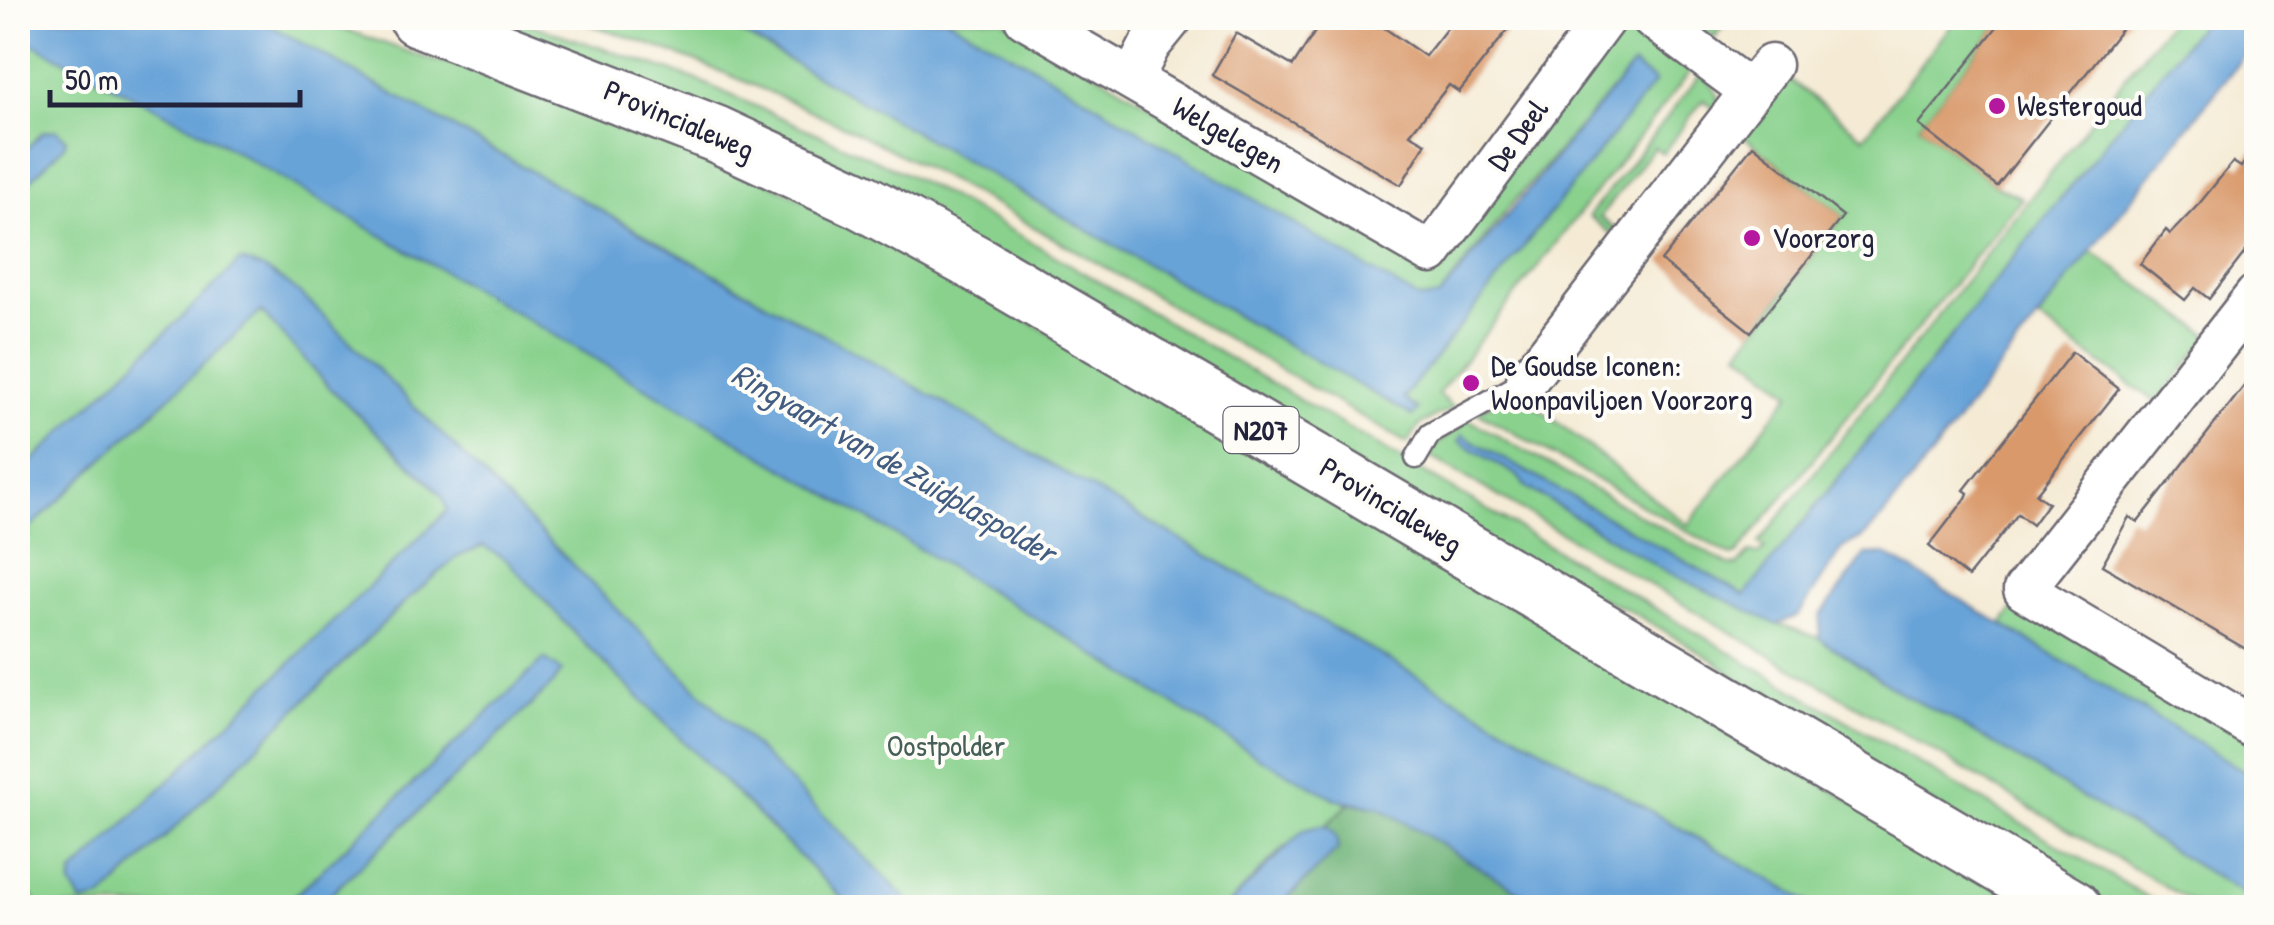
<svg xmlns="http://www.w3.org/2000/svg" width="2274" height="925" viewBox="0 0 2274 925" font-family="'Patrick Hand',sans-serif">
	<rect width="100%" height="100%" fill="#fdfcf7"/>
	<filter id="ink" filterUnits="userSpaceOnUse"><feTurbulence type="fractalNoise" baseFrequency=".01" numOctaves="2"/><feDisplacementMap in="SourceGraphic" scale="20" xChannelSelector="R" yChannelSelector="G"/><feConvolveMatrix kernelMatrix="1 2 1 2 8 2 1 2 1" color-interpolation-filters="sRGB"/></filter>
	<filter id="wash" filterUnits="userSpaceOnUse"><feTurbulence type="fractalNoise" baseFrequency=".0048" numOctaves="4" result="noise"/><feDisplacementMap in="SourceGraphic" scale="40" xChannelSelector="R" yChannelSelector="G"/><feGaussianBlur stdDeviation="2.25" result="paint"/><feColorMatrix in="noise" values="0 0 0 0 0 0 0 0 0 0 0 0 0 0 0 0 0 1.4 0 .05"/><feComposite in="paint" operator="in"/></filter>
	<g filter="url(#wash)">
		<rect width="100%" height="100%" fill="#f5ebd5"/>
		<path fill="#89d18d" stroke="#567a64" stroke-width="2.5" d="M 257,18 L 313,18 L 432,60 L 491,69 L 694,145 L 926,261 L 2033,907 L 1817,907 L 897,376 Z
			M 474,18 L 511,18 L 695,79 L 907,174 L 1021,236 L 2164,907 L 2109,907 L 1779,714 L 1715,661 L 1625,608 L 1560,583 Z
			M 568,18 L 715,18 L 1413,416 L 1418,409 L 1403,399 L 1654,81 L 1633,66 L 1509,207 L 1439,297 L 1418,299 L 1031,65 L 945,18 L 1001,18 L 1430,267 L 1623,27 L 1640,27 L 1693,68 L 1438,394 L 1453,408 L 1421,424 L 1407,443 C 1311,387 1214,331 1118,275 C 942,173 764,75 568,18 Z
			M 1689,18 L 1731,18 L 1715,38 Z
			M 1957,18 L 2004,18 L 1919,125 L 1997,186 L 2022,198 L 1737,554 L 1732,556 L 1477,412 L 1516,390 L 1688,525 L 1791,393 L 1739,351 L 1843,216 L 1738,132 L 1789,79 L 1864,137 Z
			M 2172,18 L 2205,18 L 1745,595 L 1463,436 L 1459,441 L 1518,476 L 1525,486 L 1663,570 L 1776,623 L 1819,638 L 1904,695 L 1950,718 L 2256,901 L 2256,907 L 2200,907 L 1428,455 C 1440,436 1456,436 1466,418 L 1729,565 L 1737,566 L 1749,552 L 1759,554 L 1765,548 L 1759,543 Z
			M 18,36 L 119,89 L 135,75 L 1336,799 L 1350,803 L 1325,826 C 1293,828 1249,885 1226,907 L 881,907 L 253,277 L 18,501 L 18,187 L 66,139 L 56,130 L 43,132 L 18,157 Z
			M 1701,74 C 1714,86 1721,92 1716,110 L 1703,100 L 1663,153 L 1654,147 L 1600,217 L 1621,234 L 1615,237 L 1589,216 Z
			M 2091,251 L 2210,336 L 2157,403 L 2038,319 Z
			M 261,311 L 332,390 L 431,484 L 443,497 L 447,511 L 73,874 L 71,885 L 103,898 L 407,600 L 457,557 L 483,546 L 507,560 L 582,641 L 851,907 L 317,907 L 548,689 L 562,671 L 544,659 L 283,907 L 42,907 L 18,882 L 18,539 Z
			M 2019,601 L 2256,741 L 2256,778 L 2002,625 Z"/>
		<path fill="#6eb378" stroke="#486a5a" stroke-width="2.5" d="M 1350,803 L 1379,807 L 1545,907 L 1278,908 L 1337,849 L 1329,827 L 1325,826 Z"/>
		<path fill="#68a3d8" stroke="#45628a" stroke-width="2.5" d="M 18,18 L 257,18 L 897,376 L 1817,907 L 1545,907 L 1379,807 L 1336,799 L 1258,757 L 1060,633 L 716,428 L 196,129 L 18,36 Z
			M 715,18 L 945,18 L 1031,65 L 1419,299 L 1439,297 L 1633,65 L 1655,82 L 1403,398 L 1418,410 L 1413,416 Z
			M 2205,18 L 2256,18 L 2256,40 L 1882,518 L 1863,538 L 1842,548 L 1798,616 L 1776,624 L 1663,570 L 1525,486 L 1518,476 L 1459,441 L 1462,435 L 1745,595 Z
			M 56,130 L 66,139 L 64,146 L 18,193 L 18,157 L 43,132 Z
			M 240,261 C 275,268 300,293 325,317 L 915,907 L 851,907 L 582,641 L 507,560 L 483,546 L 457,557 L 407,600 L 103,898 L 82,903 L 71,885 L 73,874 L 447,511 L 443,497 L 431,484 L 332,390 L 261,311 L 18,539 L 18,475 Z
			M 1885,554 L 2256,778 L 2256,901 L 1950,718 L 1904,695 L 1819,638 L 1821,615 L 1865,555 Z
			M 544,659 L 562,671 L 548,689 L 317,907 L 283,907 Z
			M 1319,826 L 1329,827 L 1336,837 L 1338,849 L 1278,907 L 1226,907 L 1304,830 Z"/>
		<g id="blocks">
			<path fill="#d9996a" d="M 1341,18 L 1370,18 L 1425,56 L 1455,18 L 1517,18 L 1459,92 L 1449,85 L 1410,134 L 1426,143 L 1401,185 L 1212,75 L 1236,33 L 1293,66 L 1323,19 L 1336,26 Z
				M 2004,18 L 2130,18 L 1997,186 L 1919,125 Z
				M 1753,145 L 1843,216 L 1751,332 L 1661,261 Z
				M 2256,147 L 2256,238 L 2209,299 L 2195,288 L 2185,300 L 2140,264 L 2166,230 L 2170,234 L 2199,204 L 2233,162 L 2241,167 Z
				M 2072,352 L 2119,389 L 2036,494 L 2048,503 L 2032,525 L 2018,514 L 1968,577 L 1929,546 L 1966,498 L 1968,493 L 1964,490 Z
				M 2256,371 L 2256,655 L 2102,565 L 2129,517 L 2138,522 Z"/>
		</g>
	</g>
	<g filter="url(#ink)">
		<use href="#blocks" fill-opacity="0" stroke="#6c6871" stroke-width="2.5"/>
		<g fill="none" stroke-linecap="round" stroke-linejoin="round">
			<defs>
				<path id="service" d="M 1416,458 L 1430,434 L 1527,380"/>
				<path id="minor" d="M 1025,18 L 1431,253 L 1605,18
					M 1652,18 L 1749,90
					M 1132,80 L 1150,45 L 1172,18
					M 2256,295 L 2024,590 L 2256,729
					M 1527,380 L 1771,65"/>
				<path id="primary" d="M 417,18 L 716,134 L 861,201 L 977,264 L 1263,431 L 2073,908"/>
			</defs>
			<use href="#service" stroke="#6c6871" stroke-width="25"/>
			<use href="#minor" stroke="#6c6871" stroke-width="45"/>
			<use href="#primary" stroke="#6c6871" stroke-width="60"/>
			<use href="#service" stroke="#fff" stroke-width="20"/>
			<use href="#minor" stroke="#fff" stroke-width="40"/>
			<use href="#primary" stroke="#fff" stroke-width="55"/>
		</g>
	</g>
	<g fill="#b5179e" stroke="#fdfcf7" stroke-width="4">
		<circle cx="1997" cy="106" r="10"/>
		<circle cx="1752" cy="238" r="10"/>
		<circle cx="1471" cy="383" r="10"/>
	</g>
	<g text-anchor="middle" stroke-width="8" stroke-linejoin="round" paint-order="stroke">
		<rect fill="#fdfcf7" stroke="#646373" stroke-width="2.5" x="1223.5" y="407" width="75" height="46" rx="8"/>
		<g font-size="28" font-weight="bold" fill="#22223b">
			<text x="1261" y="440">N207</text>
		</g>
		<g font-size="30" fill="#22223b" stroke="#fdfcf7" text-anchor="start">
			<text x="2017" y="116">Westergoud</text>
			<text x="1772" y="248">Voorzorg</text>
			<text x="1491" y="376">De Goudse Iconen:<tspan x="1491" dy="34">Woonpaviljoen Voorzorg</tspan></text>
		</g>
		<g font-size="30" fill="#22223b" stroke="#fdfcf7">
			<text transform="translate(679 120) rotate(23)" y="10">Provincialeweg</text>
			<text transform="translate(1228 135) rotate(30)" y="10">Welgelegen</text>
			<text transform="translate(1518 135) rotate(-54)" y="10">De Deel</text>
			<text transform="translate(1391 506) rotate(31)" y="10">Provincialeweg</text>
		</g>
		<g font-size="30" fill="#465f58" stroke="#fdfcf7">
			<text x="946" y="756">Oostpolder</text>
		</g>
		<g font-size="32" font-style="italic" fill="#425c82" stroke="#fdfcf7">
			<text transform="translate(894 463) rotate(30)" y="11">Ringvaart van de Zuidplaspolder</text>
		</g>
	</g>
	<rect width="2274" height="925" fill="none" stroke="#fdfcf7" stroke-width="60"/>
	<path d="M50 90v15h250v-15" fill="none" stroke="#22223b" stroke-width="5"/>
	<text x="65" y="90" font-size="30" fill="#22223b" stroke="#fdfcf7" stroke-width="8" paint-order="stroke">50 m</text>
</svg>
